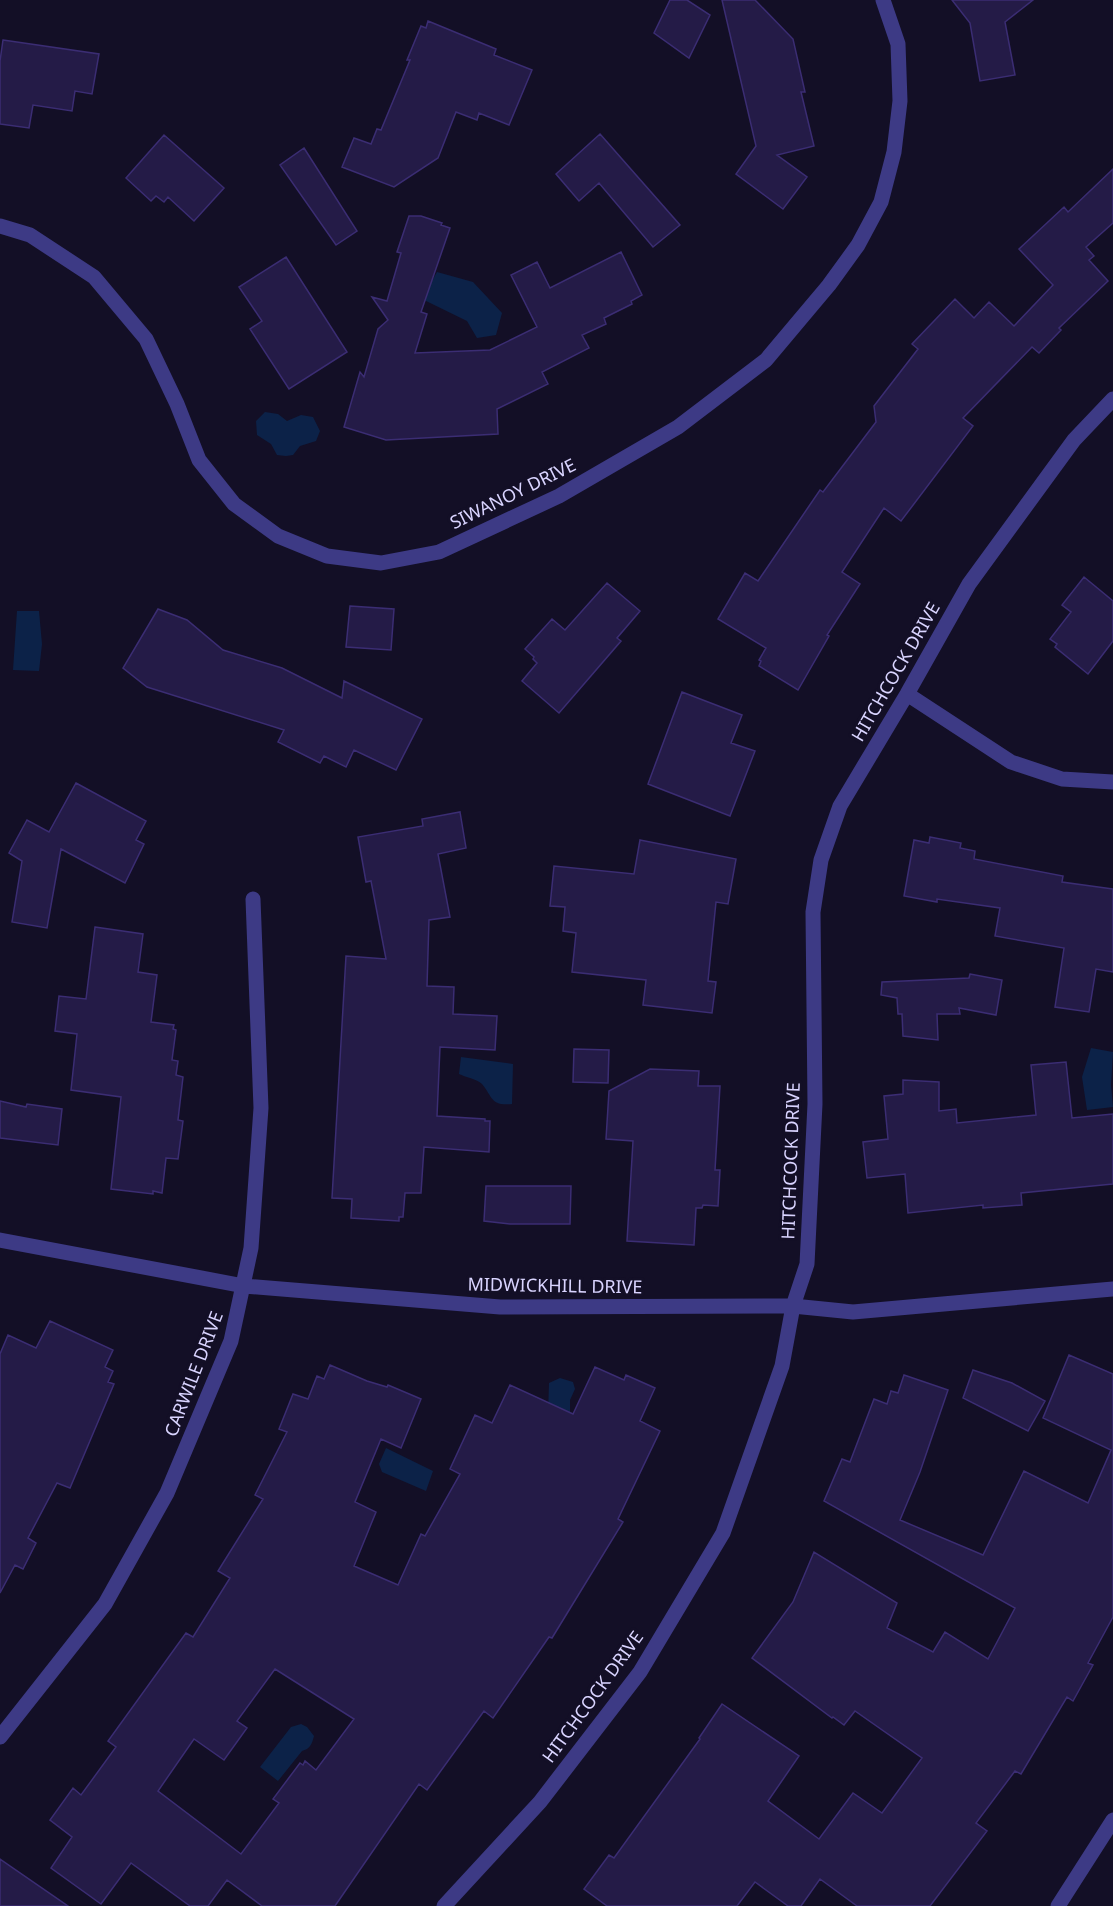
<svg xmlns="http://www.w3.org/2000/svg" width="1113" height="1906" viewBox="0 0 1113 1906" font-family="'Noto Sans',sans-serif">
	<rect width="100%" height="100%" fill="#130f26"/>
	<path fill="#0c2248" d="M 437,272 L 473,282 L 502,313 L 496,335 L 477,338 L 467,321 L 422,299 Z
		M 265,412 L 278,414 L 287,421 L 301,415 L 313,417 L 320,431 L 316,441 L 300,446 L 293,455 L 286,456 L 277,455 L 271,444 L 257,435 L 256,421 Z
		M 17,611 L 39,611 L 42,644 L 39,671 L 13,670 Z
		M 1091,1048 L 1113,1052 L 1111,1085 L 1113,1107 L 1087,1110 L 1082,1077 Z
		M 461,1057 L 513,1064 L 512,1104 C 490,1106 493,1097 482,1084 C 477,1079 465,1077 459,1074 Z
		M 560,1378 L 573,1382 L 575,1389 L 570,1400 L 570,1418 L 548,1415 L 549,1383 Z
		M 386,1448 L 433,1471 L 426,1491 L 382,1472 L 379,1464 Z
		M 301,1724 L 307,1727 L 314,1736 C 312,1744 310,1749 302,1751 L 278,1781 L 260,1767 L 291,1727 Z"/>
	<path fill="#241b47" stroke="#3b2d73" stroke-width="1.5" fill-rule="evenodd" d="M 670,0 L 687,0 L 710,15 L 689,58 L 654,33 Z
		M 722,0 L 755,0 L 793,39 L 805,92 L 801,92 L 814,146 L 777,155 L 807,177 L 783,209 L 736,174 L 756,146 Z
		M 952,0 L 1033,0 L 1005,22 L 1015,75 L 980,81 L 970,23 Z
		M 428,21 L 496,49 L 494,55 L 532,70 L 509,125 L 479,113 L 477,120 L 456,112 L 438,158 L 394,187 L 342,167 L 354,138 L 371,144 L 377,129 L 381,130 L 410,60 L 407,60 L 421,26 L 426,28 Z
		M 3,40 L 99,54 L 92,94 L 75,91 L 72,111 L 33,105 L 29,128 L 0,124 L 0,61 Z
		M 600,134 L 680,225 L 653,247 L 599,183 L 579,201 L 556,174 Z
		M 164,135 L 224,188 L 194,221 L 168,197 L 164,202 L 156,196 L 151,201 L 126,178 Z
		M 304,148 L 357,231 L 336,245 L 280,165 Z
		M 1113,169 L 1113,223 L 1086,247 L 1094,256 L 1089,260 L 1108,281 L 1059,328 L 1061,330 L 1039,353 L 1032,347 L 963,418 L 973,426 L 901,521 L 884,508 L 842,572 L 860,584 L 827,635 L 829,636 L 798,690 L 759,666 L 761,661 L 759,660 L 766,648 L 718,619 L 745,573 L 758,581 L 820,490 L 823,492 L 876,422 L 874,406 L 918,349 L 912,344 L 955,299 L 974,318 L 989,302 L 1014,326 L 1053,285 L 1019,249 L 1064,207 L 1068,212 Z
		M 409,216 L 421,216 L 442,223 L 441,225 L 450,228 L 421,312 L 427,314 L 415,353 L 490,350 L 537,327 L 511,275 L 537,262 L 550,288 L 621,252 L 642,295 L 631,301 L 632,304 L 604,318 L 606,324 L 582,335 L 589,348 L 542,372 L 548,384 L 497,409 L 498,434 L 386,440 L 344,427 L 360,372 L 364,377 L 378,329 L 388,320 L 372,297 L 387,301 L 401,253 L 397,252 Z
		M 286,257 L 347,352 L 289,389 L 250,329 L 262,321 L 239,287 Z
		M 1084,577 L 1113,601 L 1113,641 L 1088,674 L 1055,647 L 1057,644 L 1050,639 L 1071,612 L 1062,605 Z
		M 607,583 L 640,611 L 617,638 L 621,641 L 559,713 L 522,681 L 537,663 L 533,659 L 534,657 L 525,649 L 552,619 L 565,630 Z
		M 350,606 L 394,609 L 391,650 L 346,647 Z
		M 158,609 L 187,620 L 223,650 L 282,668 L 342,698 L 344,681 L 422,719 L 396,770 L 354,750 L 346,767 L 324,756 L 320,763 L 278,742 L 284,730 L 147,687 L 123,668 Z
		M 682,692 L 742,715 L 731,743 L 755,751 L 730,816 L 648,784 Z
		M 76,783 L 146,821 L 136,840 L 144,844 L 125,883 L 61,849 L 47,928 L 12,922 L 22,861 L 9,853 L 27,820 L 49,832 Z
		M 460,812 L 466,848 L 438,854 L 450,917 L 429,920 L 427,986 L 454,987 L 453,1014 L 497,1016 L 495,1050 L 440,1047 L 437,1116 L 485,1119 L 485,1121 L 490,1121 L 489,1152 L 424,1147 L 421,1193 L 405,1193 L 403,1217 L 399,1217 L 399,1221 L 351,1218 L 352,1199 L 332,1198 L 346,956 L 386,959 L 371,881 L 366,882 L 358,837 L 423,826 L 422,819 Z
		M 930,837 L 961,843 L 960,848 L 975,851 L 974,859 L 1063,876 L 1062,882 L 1113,889 L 1113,972 L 1096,969 L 1089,1012 L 1055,1007 L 1064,948 L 995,936 L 1000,908 L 937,899 L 937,902 L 904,896 L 914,840 L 929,843 Z
		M 640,840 L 736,859 L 728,904 L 716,902 L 708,981 L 716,982 L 712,1013 L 643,1005 L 646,980 L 572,972 L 576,933 L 563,931 L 565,907 L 550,906 L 554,866 L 634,874 Z
		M 95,927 L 143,934 L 138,972 L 157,975 L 151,1022 L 174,1025 L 173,1029 L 176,1030 L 172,1060 L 178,1061 L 176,1075 L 183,1077 L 178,1120 L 183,1121 L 178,1159 L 166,1158 L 162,1193 L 153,1191 L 153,1194 L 111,1189 L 121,1097 L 71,1090 L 77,1034 L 55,1031 L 59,996 L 86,999 Z
		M 970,974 L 1002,980 L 996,1015 L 959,1008 L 960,1014 L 937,1014 L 938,1040 L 903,1036 L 902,1014 L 898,1014 L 897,998 L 881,995 L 882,982 L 969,978 Z
		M 574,1049 L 609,1050 L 608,1083 L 573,1082 Z
		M 1066,1062 L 1072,1118 L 1113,1114 L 1113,1184 L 1021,1193 L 1022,1205 L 983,1208 L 983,1205 L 908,1213 L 905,1174 L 867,1178 L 863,1142 L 888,1139 L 884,1096 L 903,1094 L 903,1080 L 939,1082 L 939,1111 L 956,1109 L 957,1123 L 1036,1115 L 1031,1065 Z
		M 650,1069 L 699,1071 L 698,1086 L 720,1086 L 715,1170 L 720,1170 L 718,1206 L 703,1205 L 702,1208 L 696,1208 L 694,1245 L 627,1241 L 633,1141 L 606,1139 L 609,1091 Z
		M 0,1101 L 26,1107 L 27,1104 L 62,1109 L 58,1145 L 0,1138 Z
		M 486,1186 L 571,1186 L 570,1224 L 510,1224 L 484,1221 Z
		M 50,1321 L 113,1350 L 105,1367 L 113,1371 L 108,1382 L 114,1384 L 70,1488 L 57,1483 L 28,1538 L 36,1543 L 23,1569 L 15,1565 L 0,1593 L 0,1354 L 8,1335 L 36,1348 Z
		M 1069,1355 L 1113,1374 L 1113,1617 L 1088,1663 L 1093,1665 L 1073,1701 L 1067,1697 L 1021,1774 L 1015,1771 L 976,1823 L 987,1831 L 930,1906 L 857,1906 L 820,1879 L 801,1906 L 788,1906 L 755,1882 L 737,1906 L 607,1906 L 584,1889 L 609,1855 L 614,1858 L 700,1739 L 699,1738 L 722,1704 L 799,1756 L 768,1801 L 819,1839 L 853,1793 L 882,1813 L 922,1758 L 855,1711 L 844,1725 L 833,1717 L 832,1718 L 752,1658 L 793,1602 L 814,1552 L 897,1603 L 887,1628 L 933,1652 L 945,1632 L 988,1659 L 1015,1608 L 824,1501 L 842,1459 L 850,1462 L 874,1399 L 887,1404 L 891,1391 L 898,1393 L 904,1375 L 948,1390 L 920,1472 L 900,1520 L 983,1555 L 1024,1471 L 1088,1503 L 1111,1450 L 1043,1418 Z
		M 330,1365 L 367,1381 L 387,1387 L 388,1385 L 421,1399 L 401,1448 L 381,1439 L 355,1502 L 376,1512 L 354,1566 L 398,1585 L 421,1534 L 425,1536 L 460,1474 L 450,1469 L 475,1415 L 492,1423 L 510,1385 L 573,1414 L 595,1367 L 624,1380 L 626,1375 L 655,1388 L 640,1421 L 660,1431 L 618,1519 L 623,1522 L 552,1638 L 549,1637 L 493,1718 L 484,1711 L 427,1790 L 419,1784 L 335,1906 L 262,1906 L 227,1880 L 208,1906 L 190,1906 L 131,1863 L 101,1904 L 51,1868 L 72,1837 L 50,1820 L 73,1788 L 81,1795 L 116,1747 L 108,1741 L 186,1633 L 193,1637 L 230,1578 L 218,1571 L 263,1499 L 255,1495 L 287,1432 L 279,1429 L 293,1394 L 308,1399 L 317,1376 L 324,1379 ZM 275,1669 L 354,1719 L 316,1770 L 305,1761 L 303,1765 L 300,1763 L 273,1799 L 279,1803 L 241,1854 L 158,1791 L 194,1739 L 224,1760 L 247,1728 L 237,1721 Z
		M 973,1370 L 1012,1383 L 1045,1401 L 1028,1431 L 963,1398 Z
		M 0,1859 L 68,1906 L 0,1906 Z"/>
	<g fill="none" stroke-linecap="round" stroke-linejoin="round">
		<path stroke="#3d3a85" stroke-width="15" d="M 0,226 L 30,235 L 94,277 L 146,339 L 177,404 L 199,460 L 234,504 L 278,536 L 327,556 L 381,563 L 439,552 L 559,496 L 678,427 L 766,360 L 829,285 L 858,245 L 881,202 L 894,152 L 900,101 L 898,44 L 883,0
			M 907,694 L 1011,762 L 1062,779 L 1113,782
			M 0,1240 L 244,1286 L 500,1307 L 793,1306 L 853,1312 L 1113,1289
			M 0,1737 L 105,1604 L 167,1493 L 231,1341 L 251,1248 L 261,1108 L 253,899
			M 444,1906 L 540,1802 L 640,1672 L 723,1533 L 782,1366 L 793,1306 L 807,1264 L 815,1104 L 813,912 L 821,860 L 840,806 L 907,694 L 969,584 L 1074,440 L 1113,399
			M 1058,1906 L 1113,1820"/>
	</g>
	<g text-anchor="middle" stroke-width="6" stroke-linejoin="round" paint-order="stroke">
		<g font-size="18" fill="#d9d4ff" stroke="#130f26">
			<text transform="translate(513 494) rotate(-26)" y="6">SIWANOY DRIVE</text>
			<text transform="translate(896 672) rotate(-60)" y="6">HITCHCOCK DRIVE</text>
			<text transform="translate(791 1161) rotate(-88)" y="6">HITCHCOCK DRIVE</text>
			<text transform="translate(555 1286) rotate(1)" y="6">MIDWICKHILL DRIVE</text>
			<text transform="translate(194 1374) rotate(-69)" y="6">CARWILE DRIVE</text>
			<text transform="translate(593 1697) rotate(-54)" y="6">HITCHCOCK DRIVE</text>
		</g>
	</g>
</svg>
